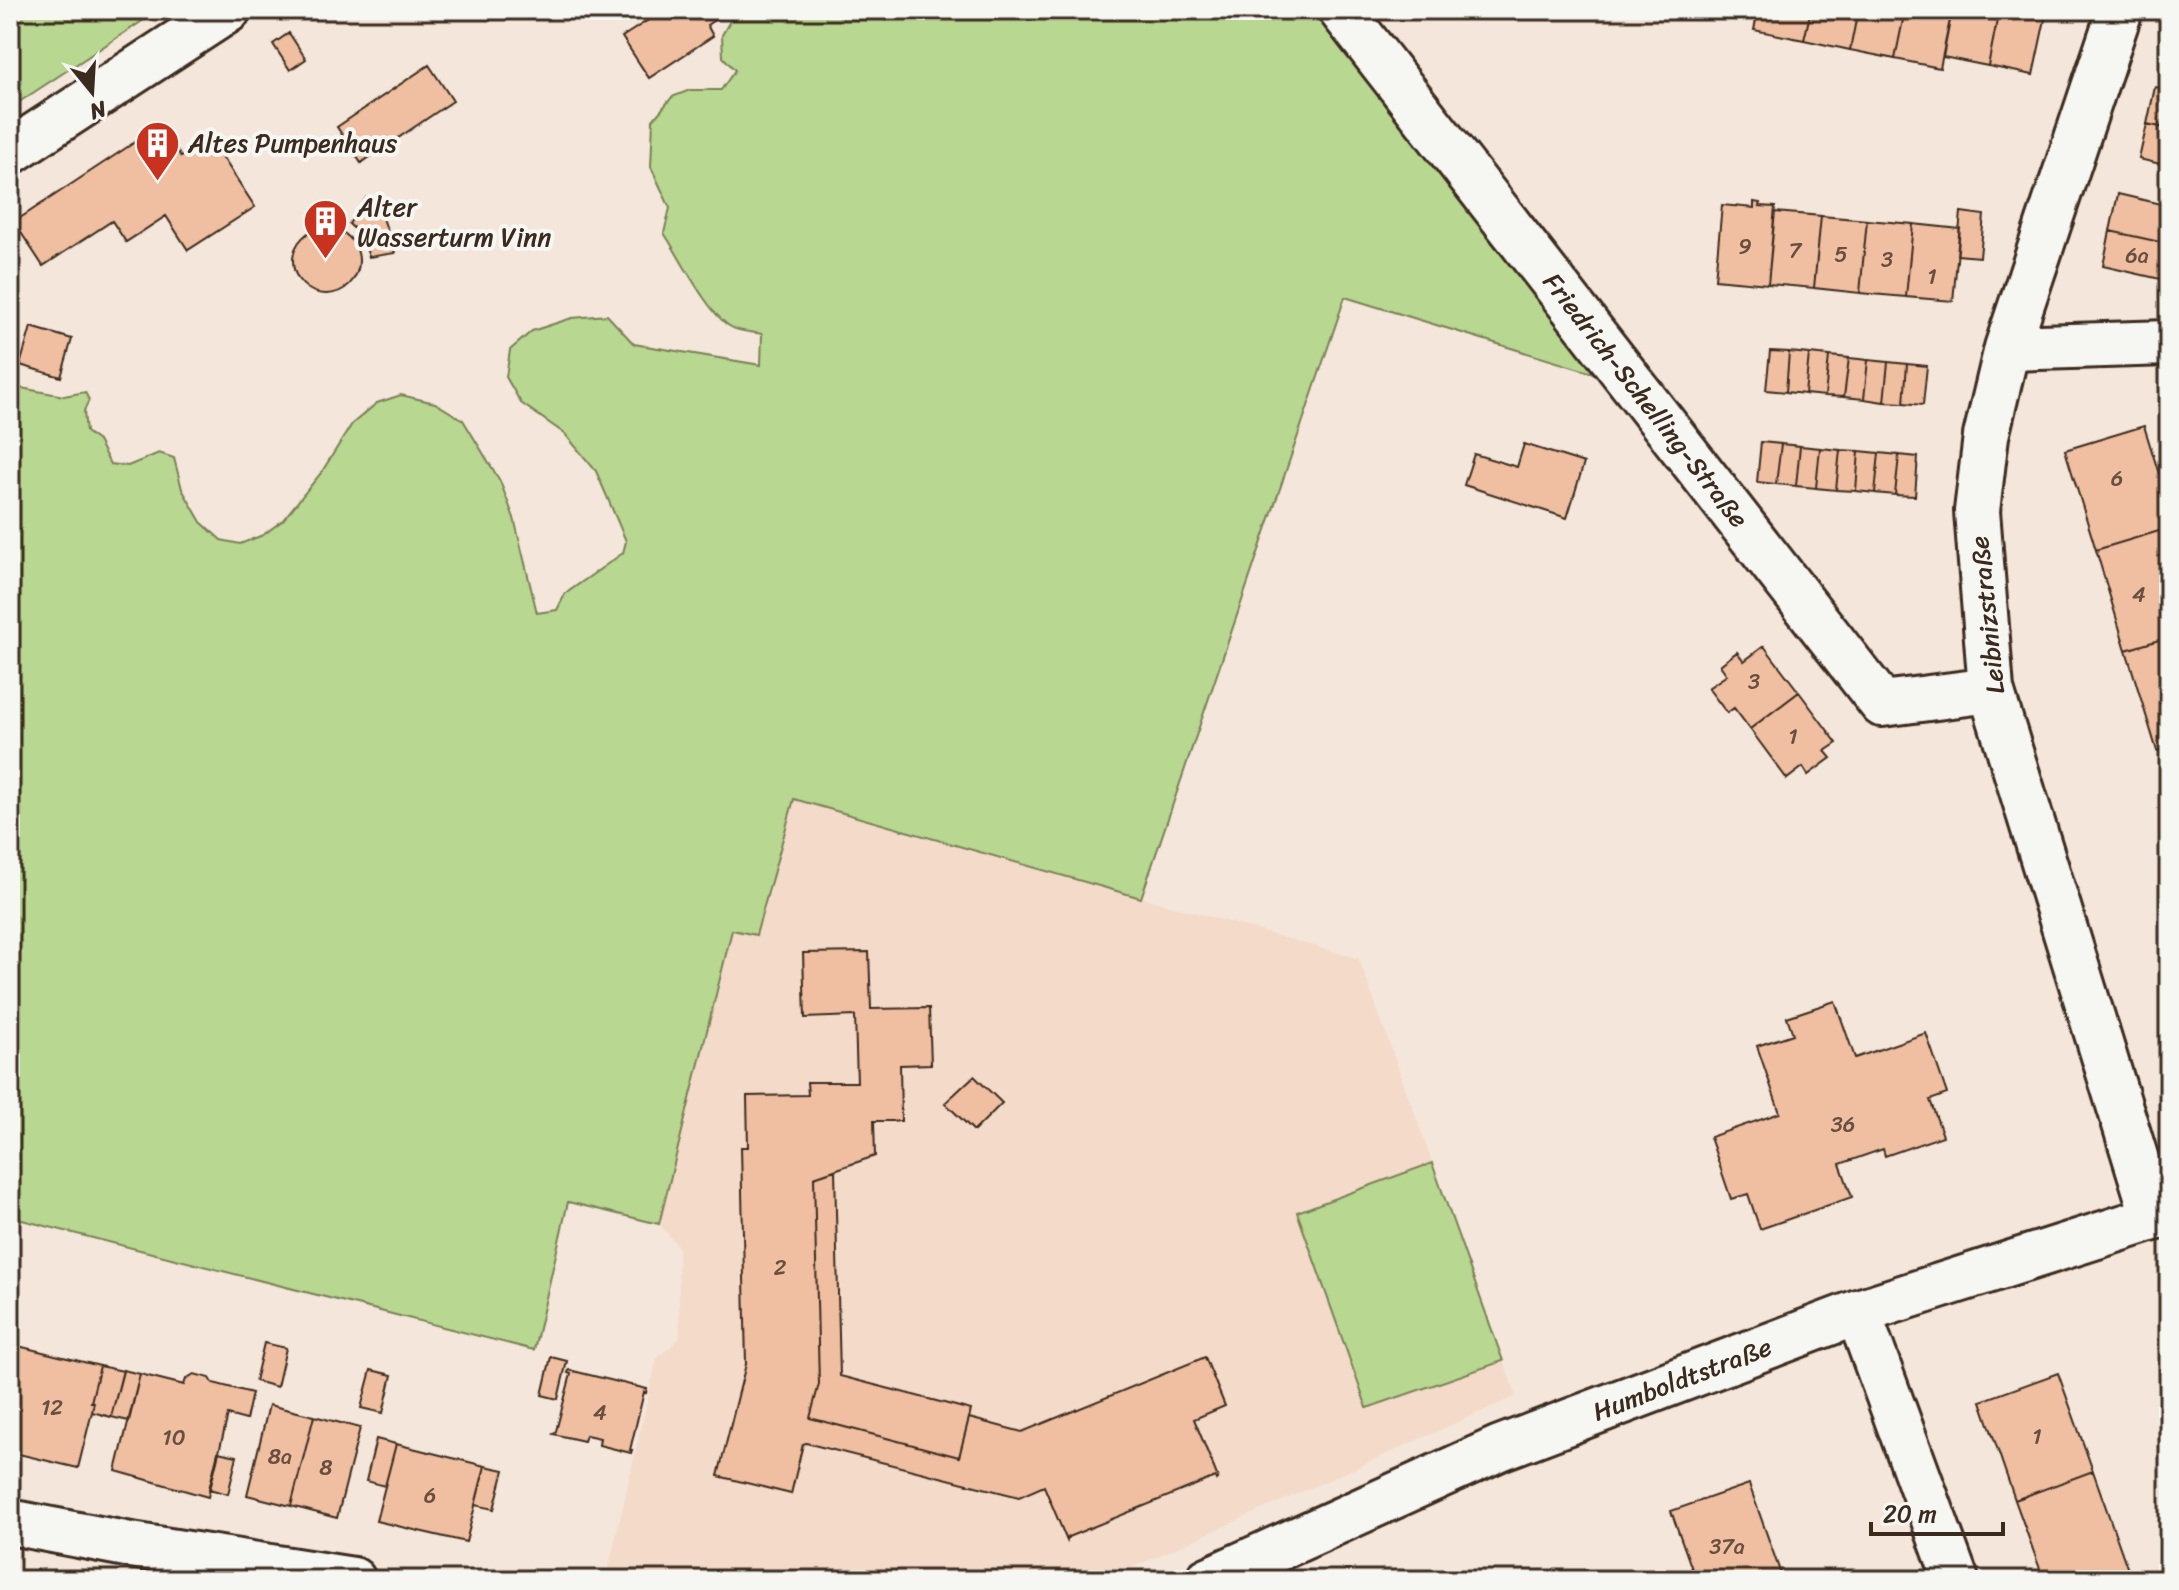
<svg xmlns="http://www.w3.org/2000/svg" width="2179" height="1590" viewBox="0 0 2179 1590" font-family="Sriracha,sans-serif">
	<rect width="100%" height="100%" fill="#f4e6da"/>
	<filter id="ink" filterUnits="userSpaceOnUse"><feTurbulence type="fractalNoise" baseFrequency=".0125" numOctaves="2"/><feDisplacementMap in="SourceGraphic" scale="16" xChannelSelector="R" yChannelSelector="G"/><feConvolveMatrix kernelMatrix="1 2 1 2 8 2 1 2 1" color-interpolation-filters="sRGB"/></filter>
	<g filter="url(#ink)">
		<path fill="#f3dac9" d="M 794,799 L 1359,959 L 1516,1396 L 1104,1580 L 719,1580 L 608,1571 L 657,1359 L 680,1338 L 678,1246 L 659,1224 L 733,929 L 756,934 Z"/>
		<path fill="#b8d790" stroke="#7a8057" stroke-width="2" d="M 10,10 L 159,10 L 10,108 Z
			M 736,10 L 1331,10 L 1612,379 L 1345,297 L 1141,898 L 794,799 L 756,935 L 732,930 L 659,1224 L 568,1202 L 534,1350 L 10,1217 L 10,386 L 64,396 L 85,392 L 89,400 L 84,411 L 86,432 L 98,441 L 110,464 L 128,466 L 159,453 L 174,458 L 182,489 L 201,522 L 221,540 L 240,544 L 263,535 L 283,520 L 321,473 L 352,424 L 377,403 L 401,395 L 435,403 L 463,420 L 500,481 L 514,518 L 537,613 L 557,610 L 565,594 L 623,553 L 626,541 L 596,471 L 565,434 L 521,403 L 506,377 L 510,350 L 532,331 L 572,318 L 607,315 L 634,344 L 761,365 L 762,334 C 753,332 739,332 731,327 C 708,314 680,257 664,233 L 670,208 L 651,167 L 653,120 L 672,97 L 690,90 L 721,90 L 735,70 L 723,57 L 722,35 Z
			M 1432,1163 L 1503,1361 L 1367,1408 L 1297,1212 Z"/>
		<path fill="#f0bfa1" stroke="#3b2a1e" stroke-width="2" d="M 664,10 L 729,10 L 707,25 L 713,36 L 649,78 L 622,37 Z
			M 1758,10 L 1811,10 L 1804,40 L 1754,30 Z
			M 1811,10 L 1858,10 L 1850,50 L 1804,40 Z
			M 1858,10 L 1905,10 L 1895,59 L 1850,50 Z
			M 1905,10 L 1952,10 L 1940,68 L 1895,59 Z
			M 1952,10 L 1999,10 L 1988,66 L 1943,57 Z
			M 1999,10 L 2047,10 L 2033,75 L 1988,66 Z
			M 289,33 L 306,59 L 290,70 L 273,44 Z
			M 429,65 L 453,101 L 361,163 L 337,127 Z
			M 2155,87 L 2169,90 L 2169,129 L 2147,124 Z
			M 2147,124 L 2169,129 L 2169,166 L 2139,159 Z
			M 167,133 L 181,157 L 210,138 L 255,207 L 188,250 L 166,216 L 126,242 L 112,221 L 43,266 L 14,222 L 135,142 L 141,150 Z
			M 2118,194 L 2169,206 L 2169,244 L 2110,231 Z
			M 366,198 L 384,221 L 395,253 L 369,257 L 362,236 L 349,224 Z
			M 1754,202 L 1760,203 L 1759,206 L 1775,207 L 1768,284 L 1715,279 L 1722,205 L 1754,208 Z
			M 1775,212 L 1821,216 L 1814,288 L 1768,284 Z
			M 1961,212 L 1984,215 L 1980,257 L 1957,255 Z
			M 1821,216 L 1867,220 L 1860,293 L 1814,288 Z
			M 1867,220 L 1913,224 L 1906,297 L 1860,293 Z
			M 1913,224 L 1960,229 L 1953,301 L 1906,297 Z
			M293 261a33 33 0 1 1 66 0a33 33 0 1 1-66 0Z
			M 2110,231 L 2169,244 L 2169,281 L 2103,266 Z
			M 31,327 L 72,339 L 61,377 L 20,365 Z
			M 1770,351 L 1789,352 L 1786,392 L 1766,390 Z
			M 1789,352 L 1809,354 L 1805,394 L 1786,392 Z
			M 1809,354 L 1829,356 L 1825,396 L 1805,394 Z
			M 1829,356 L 1849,358 L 1844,397 L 1825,396 Z
			M 1849,358 L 1868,360 L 1864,399 L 1844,397 Z
			M 1868,360 L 1888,362 L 1884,402 L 1864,399 Z
			M 1888,362 L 1907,364 L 1904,403 L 1884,402 Z
			M 1907,364 L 1927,366 L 1923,405 L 1904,403 Z
			M 2144,426 L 2169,506 L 2169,528 L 2096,550 L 2065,450 Z
			M 1761,442 L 1781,444 L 1776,484 L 1757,482 Z
			M 1524,444 L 1584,463 L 1567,518 L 1464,485 L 1474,454 L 1517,467 Z
			M 1781,444 L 1800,446 L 1796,486 L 1776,484 Z
			M 1800,446 L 1820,448 L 1816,488 L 1796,486 Z
			M 1820,448 L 1840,450 L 1836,490 L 1816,488 Z
			M 1840,450 L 1859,451 L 1856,491 L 1836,490 Z
			M 1859,451 L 1879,453 L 1875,493 L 1856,491 Z
			M 1879,453 L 1899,455 L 1895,495 L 1875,493 Z
			M 1899,455 L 1918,457 L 1915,496 L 1895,495 Z
			M 2169,528 L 2169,637 L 2126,650 L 2096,550 Z
			M 2169,637 L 2169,748 L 2157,751 L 2126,650 Z
			M 1764,646 L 1799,692 L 1750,729 L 1734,708 L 1727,713 L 1708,688 L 1727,675 L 1720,665 L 1737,652 L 1744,661 Z
			M 1799,692 L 1837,743 L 1825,751 L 1831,758 L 1808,775 L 1803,767 L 1787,779 L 1750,729 Z
			M 869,952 L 871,1009 L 929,1008 L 931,1064 L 900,1065 L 901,1121 L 874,1121 L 875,1156 L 814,1177 L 819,1384 L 810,1418 L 959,1457 L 969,1418 L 1022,1432 L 1205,1357 L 1225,1406 L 1194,1419 L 1218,1478 L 1216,1480 L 1215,1477 L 1068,1537 L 1067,1541 L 1044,1486 L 1019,1497 L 806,1443 L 803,1444 L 791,1494 L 718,1476 L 746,1364 L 741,1147 L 748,1147 L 747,1096 L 808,1095 L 807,1082 L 857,1082 L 855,1016 L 805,1018 L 803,953 Z
			M 1835,1001 L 1855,1058 L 1926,1033 L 1947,1094 L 1930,1100 L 1943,1136 L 1885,1156 L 1883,1149 L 1840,1164 L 1852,1197 L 1760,1229 L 1748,1194 L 1731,1199 L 1710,1137 L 1780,1113 L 1757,1046 L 1793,1034 L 1787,1017 Z
			M 974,1076 L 1002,1103 L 974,1131 L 945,1103 Z
			M 835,1170 L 840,1376 L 971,1410 L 959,1457 L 810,1418 L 819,1384 L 814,1177 Z
			M 264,1343 L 286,1348 L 277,1387 L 255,1381 Z
			M 14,1345 L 100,1366 L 91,1402 L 94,1402 L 92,1412 L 78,1468 L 10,1452 L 10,1360 Z
			M 551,1357 L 567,1361 L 558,1399 L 542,1395 Z
			M 100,1366 L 123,1371 L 111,1417 L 92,1412 L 94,1402 L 91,1402 Z
			M 123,1370 L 140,1374 L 129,1421 L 111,1417 Z
			M 371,1370 L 392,1375 L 383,1413 L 361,1408 Z
			M 569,1370 L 647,1389 L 646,1393 L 644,1392 L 630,1450 L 632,1450 L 631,1453 L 599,1445 L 600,1438 L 586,1435 L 584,1441 L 553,1434 L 556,1431 L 571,1374 L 568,1373 Z
			M 2058,1373 L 2093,1471 L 2015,1500 L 1981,1401 Z
			M 140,1374 L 184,1385 L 186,1379 L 194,1374 L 210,1378 L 213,1383 L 252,1393 L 246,1420 L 228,1415 L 208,1497 L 116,1471 Z
			M 269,1405 L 314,1416 L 291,1506 L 247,1495 Z
			M 314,1416 L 360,1428 L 337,1518 L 291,1506 Z
			M 376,1439 L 396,1444 L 385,1486 L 366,1481 Z
			M 396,1444 L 485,1466 L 466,1542 L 376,1521 Z
			M 218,1452 L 237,1456 L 228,1494 L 209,1489 Z
			M 485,1466 L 504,1470 L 494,1509 L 475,1505 Z
			M 2093,1471 L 2128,1570 L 2099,1580 L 2044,1580 L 2015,1500 Z
			M 1749,1484 L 1783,1580 L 1696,1580 L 1671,1511 Z
			M 2128,1570 L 2132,1580 L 2099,1580 Z"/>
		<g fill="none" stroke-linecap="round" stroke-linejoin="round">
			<defs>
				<path id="minor" d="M 1341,10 L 1882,704 L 1991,690
					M 2120,10 L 2007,348 L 1986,436 L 1977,511 L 1991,690 L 2154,1218
					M 10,152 L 228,10
					M 2007,348 L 2169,343
					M 1858,1312 L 1956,1580
					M 10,1522 L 131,1545 L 353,1580
					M 1208,1580 L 1500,1448 L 1858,1312 L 2169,1213"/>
			</defs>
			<use href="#minor" stroke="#3b2a1e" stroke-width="50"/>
			<use href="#minor" stroke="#f6f6f2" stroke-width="44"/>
		</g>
	</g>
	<defs>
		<symbol id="building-pin" viewBox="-11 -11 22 30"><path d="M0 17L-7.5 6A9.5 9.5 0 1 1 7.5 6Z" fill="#c8321e" stroke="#f6f6f2"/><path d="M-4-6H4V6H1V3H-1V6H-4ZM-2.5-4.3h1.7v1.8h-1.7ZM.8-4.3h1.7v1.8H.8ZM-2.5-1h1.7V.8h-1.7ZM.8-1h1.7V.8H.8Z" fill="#fff"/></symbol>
	</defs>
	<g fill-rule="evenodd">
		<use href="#building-pin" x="132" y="118" width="51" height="69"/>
		<use href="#building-pin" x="300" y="196" width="51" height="69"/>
	</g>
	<g text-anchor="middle" stroke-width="8" stroke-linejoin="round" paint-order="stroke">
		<g font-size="22" fill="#684f3f">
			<text x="1745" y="254">9</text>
			<text x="1795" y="258">7</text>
			<text x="1841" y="262">5</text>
			<text x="2137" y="263">6a</text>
			<text x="1887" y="267">3</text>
			<text x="1932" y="284">1</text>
			<text x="2117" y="486">6</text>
			<text x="2139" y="602">4</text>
			<text x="1754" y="689">3</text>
			<text x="1793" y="744">1</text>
			<text x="1843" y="1132">36</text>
			<text x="780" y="1275">2</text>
			<text x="52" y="1415">12</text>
			<text x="600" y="1420">4</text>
			<text x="2037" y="1444">1</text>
			<text x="174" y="1445">10</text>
			<text x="280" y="1464">8a</text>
			<text x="326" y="1475">8</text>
			<text x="430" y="1503">6</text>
			<text x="1727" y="1554">37a</text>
		</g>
		<g font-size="26" fill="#3b2a1e" stroke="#f6f6f2" text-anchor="start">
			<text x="188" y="152">Altes Pumpenhaus</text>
			<text x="357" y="216">Alter<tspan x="357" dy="30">Wasserturm Vinn</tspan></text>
		</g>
		<g font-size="26" fill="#3b2a1e" stroke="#f6f6f2">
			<text transform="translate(1646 400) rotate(52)" y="9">Friedrich-Schelling-Straße</text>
			<text transform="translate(1987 615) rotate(-96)" y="9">Leibnizstraße</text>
			<text transform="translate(1682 1379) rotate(-21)" y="9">Humboldtstraße</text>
		</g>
	</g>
	<rect width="2179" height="1590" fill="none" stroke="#f6f6f2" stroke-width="40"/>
	<rect x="20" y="20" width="2139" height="1550" fill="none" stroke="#3b2a1e" stroke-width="3" filter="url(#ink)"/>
	<g transform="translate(92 92) rotate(162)" stroke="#f6f6f2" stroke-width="6" paint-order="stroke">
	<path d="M0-6L14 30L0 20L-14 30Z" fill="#3b2a1e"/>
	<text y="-12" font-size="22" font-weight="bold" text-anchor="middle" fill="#3b2a1e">N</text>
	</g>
	<path d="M1871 1522v12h132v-12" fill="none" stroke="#3b2a1e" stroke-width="4"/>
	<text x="1883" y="1522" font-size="24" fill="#3b2a1e" stroke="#f6f6f2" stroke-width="6" paint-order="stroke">20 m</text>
</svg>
